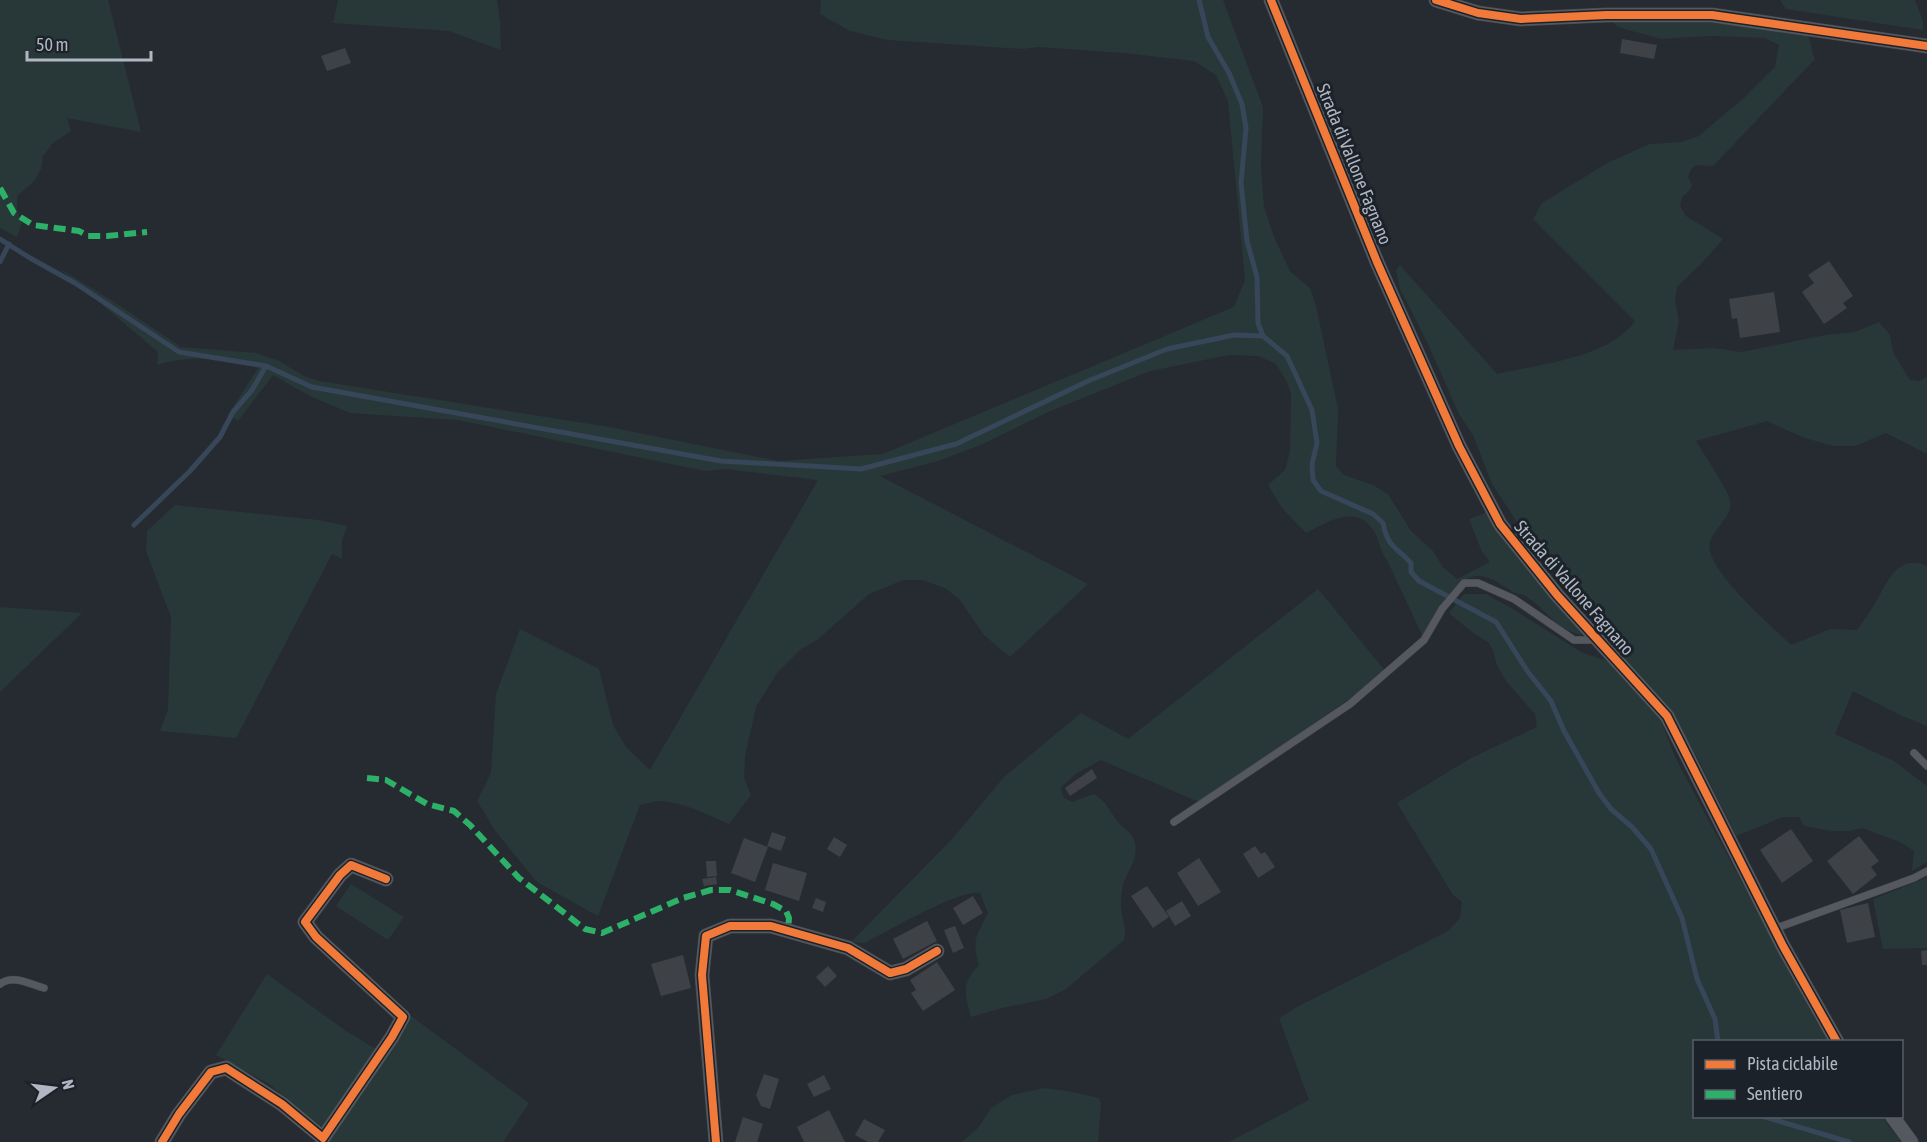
<svg xmlns="http://www.w3.org/2000/svg" width="1927" height="1142" viewBox="0 0 1927 1142" font-family="'Asap Condensed',sans-serif">
	<rect width="100%" height="100%" fill="#262b31"/>
	<path fill="#283839" d="M 0,0 L 108,0 L 141,132 L 67,118 L 71,131 L 53,143 L 43,156 L 41,169 L 34,181 L 17,196 L 17,210 L 22,223 L 17,237 L 0,228 Z
		M 338,0 L 497,0 L 500,22 L 501,50 L 449,31 L 333,23 Z
		M 821,0 L 1223,0 L 1263,107 L 1261,166 L 1264,207 L 1274,237 L 1290,271 L 1310,288 L 1316,306 L 1338,409 L 1336,466 L 1344,475 L 1373,485 L 1388,494 L 1411,531 L 1433,551 L 1443,567 L 1457,579 L 1490,562 L 1482,552 L 1469,519 L 1488,512 L 1585,635 C 1556,632 1549,611 1527,597 C 1523,595 1518,594 1514,592 C 1503,587 1494,578 1481,576 C 1454,573 1433,620 1424,639 L 1387,560 C 1380,551 1380,544 1376,535 C 1360,502 1329,521 1306,533 L 1282,508 L 1268,485 L 1285,470 L 1290,452 L 1291,394 L 1287,382 L 1276,364 L 1258,356 L 1229,355 L 1150,371 L 1048,412 L 983,444 L 938,461 L 880,476 L 1088,584 L 1010,657 L 984,635 L 959,599 L 945,588 L 922,580 L 903,580 L 869,594 L 817,640 L 801,649 L 777,673 L 756,707 L 745,756 L 744,778 L 751,795 L 729,824 C 708,815 683,802 659,801 C 653,801 646,804 640,805 L 598,916 L 537,882 L 496,832 L 477,801 L 491,773 L 496,694 L 520,629 L 599,669 L 613,725 L 626,747 L 650,770 L 818,480 L 725,469 L 705,471 L 458,420 L 350,413 L 308,395 L 273,375 L 238,421 L 228,415 L 258,368 C 224,358 191,354 157,365 L 158,352 L 59,268 L 111,300 L 181,347 L 256,353 L 279,361 L 304,376 L 319,381 L 609,427 L 778,461 L 883,454 L 1234,307 L 1245,280 L 1228,101 L 1216,75 L 1194,61 L 1124,53 L 1039,47 L 1022,49 L 888,40 L 850,31 L 820,14 Z
		M 1780,0 L 1915,0 L 1923,21 L 1923,30 L 1786,9 Z
		M 1610,20 L 1716,20 L 1808,34 L 1815,61 L 1813,61 L 1713,166 L 1697,165 L 1691,169 L 1688,177 L 1692,185 L 1689,191 L 1682,197 L 1680,206 L 1686,216 L 1723,239 L 1703,262 L 1677,287 L 1675,302 L 1679,320 L 1673,350 L 1714,348 L 1741,352 L 1826,335 L 1855,332 L 1879,322 L 1890,335 L 1893,352 L 1910,380 L 1919,381 L 1927,377 L 1927,454 L 1886,433 L 1855,446 L 1833,446 L 1802,437 L 1767,421 L 1696,441 C 1702,451 1730,493 1730,501 C 1733,521 1705,532 1710,551 C 1717,580 1769,623 1791,645 L 1830,629 L 1857,630 C 1864,620 1872,609 1878,598 C 1889,579 1899,554 1927,566 L 1927,726 L 1902,716 L 1853,691 L 1835,734 L 1894,761 L 1927,786 L 1927,862 L 1912,871 L 1914,851 L 1900,842 L 1862,828 L 1849,831 L 1831,831 L 1804,826 L 1799,817 L 1783,817 L 1736,836 L 1697,757 L 1644,682 L 1575,600 L 1517,522 L 1492,484 L 1473,435 L 1459,414 L 1427,342 L 1400,289 L 1396,270 L 1400,265 L 1497,374 C 1540,364 1609,358 1635,321 L 1533,219 L 1542,203 L 1609,162 L 1650,144 L 1681,142 L 1699,136 L 1746,96 L 1775,67 L 1779,45 L 1765,38 L 1712,36 L 1661,39 L 1618,27 Z
		M 175,505 L 318,520 L 347,526 L 342,541 L 342,559 L 332,554 L 236,738 L 160,731 L 168,710 L 171,617 L 146,551 L 147,531 Z
		M 1318,589 L 1387,673 L 1199,802 L 1101,760 L 1077,773 L 1061,787 L 1063,797 L 1072,802 L 1094,794 C 1108,803 1109,811 1119,823 C 1123,828 1132,833 1134,840 C 1140,858 1128,869 1123,885 C 1122,889 1121,894 1121,899 C 1119,915 1128,924 1124,940 L 1066,989 L 1046,999 L 1002,1008 L 971,1017 C 965,994 961,983 979,965 C 971,940 977,935 988,913 L 980,893 C 959,889 887,932 864,943 L 851,942 L 953,838 L 1005,776 L 1081,713 L 1128,739 Z
		M 1464,594 L 1486,594 L 1513,609 L 1581,652 L 1615,664 L 1657,711 L 1676,759 L 1817,1023 L 1830,1041 L 1694,1042 L 1694,1116 L 1882,1117 L 1901,1142 L 1229,1142 L 1309,1100 L 1279,1018 L 1299,1006 L 1448,931 L 1460,918 L 1462,902 L 1453,895 L 1397,803 L 1471,758 L 1537,727 L 1535,714 L 1506,681 L 1497,665 L 1493,650 L 1489,643 L 1473,633 L 1449,613 Z
		M 0,607 L 82,613 L 0,692 Z
		M 1927,878 L 1927,948 L 1883,949 L 1873,899 Z
		M 351,884 L 404,917 L 388,940 L 336,906 Z
		M 267,974 L 346,1031 L 376,1049 L 325,1129 L 269,1084 L 216,1055 Z
		M 411,1016 L 529,1103 L 503,1142 L 327,1142 Z
		M 1044,1088 L 1068,1091 L 1099,1098 L 1101,1103 L 1098,1142 L 962,1142 L 978,1128 L 991,1108 L 1012,1095 Z"/>
	<g fill="none" stroke-linecap="round" stroke-linejoin="round">
		<path stroke="#374659" stroke-width="5" d="M 1199,0 L 1208,37 L 1229,73 L 1242,104 L 1246,128 L 1241,183 L 1247,241 L 1257,277 L 1258,323 L 1263,336 L 1287,356 L 1312,410 L 1317,443 L 1312,464 L 1313,480 L 1321,491 L 1373,514 L 1383,523 C 1387,546 1396,547 1411,563 L 1411,572 L 1419,581 L 1496,622 L 1528,672 L 1551,701 L 1564,731 L 1599,793 L 1611,809 L 1632,827 L 1651,849 L 1682,918 L 1697,979 L 1715,1019 L 1718,1042
			M 0,239 L 30,258 L 75,283 L 179,352 L 266,366 L 312,387 L 721,461 L 861,469 L 956,444 L 1088,381 L 1167,349 L 1234,335 L 1263,336
			M 0,262 L 9,244
			M 134,525 L 190,471 L 220,437 L 233,412 L 252,390 L 266,366
			M 1762,1116 L 1849,1142"/>
	</g>
	<path fill="#3e4247" d="M 1622,39 L 1657,45 L 1654,59 L 1620,53 Z
		M 345,48 L 351,63 L 327,71 L 321,56 Z
		M 1829,261 L 1853,296 L 1843,303 L 1847,308 L 1824,324 L 1802,292 L 1814,283 L 1808,275 Z
		M 1774,292 L 1780,332 L 1740,338 L 1737,318 L 1732,319 L 1729,299 Z
		M 1092,769 L 1097,778 L 1070,796 L 1065,788 Z
		M 1791,829 L 1813,861 L 1782,883 L 1760,850 Z
		M 772,832 L 786,837 L 781,851 L 767,846 Z
		M 1859,836 L 1879,861 L 1871,867 L 1877,875 L 1853,894 L 1827,861 Z
		M 834,837 L 847,845 L 840,857 L 827,849 Z
		M 744,838 L 768,847 L 755,882 L 731,873 Z
		M 1255,846 L 1261,854 L 1265,852 L 1275,867 L 1258,878 L 1243,854 Z
		M 1199,858 L 1221,892 L 1198,906 L 1177,873 Z
		M 706,861 L 716,861 L 717,876 L 707,877 Z
		M 773,863 L 807,873 L 799,901 L 765,890 Z
		M 716,877 L 717,884 L 704,886 L 702,879 Z
		M 1147,886 L 1169,917 L 1153,928 L 1131,896 Z
		M 973,896 L 983,913 L 963,925 L 953,908 Z
		M 816,898 L 826,902 L 823,912 L 812,908 Z
		M 1182,901 L 1191,916 L 1175,926 L 1166,911 Z
		M 1868,903 L 1875,937 L 1847,943 L 1840,910 Z
		M 927,921 L 937,941 L 903,959 L 893,939 Z
		M 955,926 L 964,948 L 953,953 L 944,930 Z
		M 1927,950 L 1927,965 L 1922,965 L 1921,951 Z
		M 683,955 L 691,988 L 661,996 L 651,964 Z
		M 937,962 L 955,990 L 923,1011 L 911,993 L 916,990 L 910,980 Z
		M 828,966 L 837,976 L 825,987 L 816,977 Z
		M 764,1074 L 779,1079 L 770,1109 L 761,1106 L 756,1095 Z
		M 824,1075 L 831,1089 L 814,1097 L 807,1084 Z
		M 829,1110 L 845,1142 L 804,1142 L 797,1127 Z
		M 743,1117 L 763,1124 L 757,1142 L 735,1142 Z
		M 864,1119 L 885,1130 L 878,1142 L 868,1142 L 855,1135 Z"/>
	<g fill="none" stroke-linecap="round" stroke-linejoin="round">
		<defs>
			<path id="lane" d="M 1914,753 L 1927,766
				M 1174,822 L 1350,704 L 1424,640 L 1442,609 L 1464,583 L 1478,583 L 1514,599 L 1574,640 L 1595,640
				M 1774,929 L 1914,878 L 1927,871
				M 0,984 C 13,974 30,984 44,988"/>
			<path id="street" d="M 1271,0 L 1377,262 L 1459,446 L 1500,524 L 1557,595 L 1667,716 L 1783,946 L 1837,1042
				M 1436,0 L 1478,13 L 1521,19 L 1606,15 L 1712,15 L 1927,46
				M 1892,1116 L 1911,1142
				M 162,1142 L 179,1114 L 211,1072 L 226,1068 L 282,1104 L 323,1138 L 392,1037 L 403,1017 L 316,937 L 305,922 L 340,875 L 351,865 L 386,879
				M 716,1142 L 702,975 L 706,936 L 730,926 L 771,926 L 848,948 L 890,973 L 906,969 L 937,951"/>
		</defs>
		<use href="#lane" stroke="#44474c" stroke-width="8"/>
		<use href="#street" stroke="#44474c" stroke-width="15"/>
		<use href="#lane" stroke="#55595f" stroke-width="7"/>
		<use href="#street" stroke="#55595f" stroke-width="14"/>
		<path stroke="#2db169" stroke-width="6" stroke-dasharray="12 6" stroke-linecap="butt" d="M 0,188 L 14,213 L 33,225 L 79,231 L 88,236 L 107,236 L 147,232
			M 367,778 L 386,780 L 427,804 L 454,811 L 470,825 L 519,878 L 585,929 L 602,933 L 683,898 L 711,890 L 730,890 L 773,904 L 786,911 L 789,918 L 788,931"/>
		<defs>
			<path id="cycleway" d="M 1271,0 L 1377,262 L 1459,446 L 1500,524 L 1557,595 L 1667,716 L 1783,946 L 1837,1042
				M 1436,0 L 1478,13 L 1521,19 L 1606,15 L 1712,15 L 1927,46
				M 162,1142 L 179,1114 L 211,1072 L 226,1068 L 282,1104 L 323,1138 L 392,1037 L 403,1017 L 316,937 L 305,922 L 340,875 L 351,865 L 386,879
				M 716,1142 L 702,975 L 706,936 L 730,926 L 771,926 L 848,948 L 890,973 L 906,969 L 937,951"/>
		</defs>
		<use href="#cycleway" stroke="#1b222a" stroke-width="11"/>
		<use href="#cycleway" stroke="#f17a3a" stroke-width="8"/>
	</g>
	<g text-anchor="middle" stroke-width="6" stroke-linejoin="round" paint-order="stroke">
		<g font-size="18" fill="#b0b7c2" stroke="#1b222a">
			<text transform="translate(1354 164) rotate(68)" y="6">Strada di Vallone Fagnano</text>
			<text transform="translate(1574 588) rotate(49)" y="6">Strada di Vallone Fagnano</text>
		</g>
	</g>
	<rect x="1693" y="1040" width="210" height="78" fill="#1b222a" stroke="#575e67" stroke-width="1.5"/>
	<rect x="1705" y="1060" width="30" height="9" fill="#f17a3a" stroke="#575e67" stroke-width="1.5"/>
	<text x="1747" y="1070" font-size="18" fill="#b0b7c2">Pista ciclabile</text>
	<rect x="1705" y="1090" width="30" height="9" fill="#2db169" stroke="#575e67" stroke-width="1.5"/>
	<text x="1747" y="1100" font-size="18" fill="#b0b7c2">Sentiero</text>
	<g transform="translate(54 1088) rotate(76)" stroke="#1b222a" stroke-width="4.5" paint-order="stroke">
	<path d="M0-4.5L10 22L0 15L-10 22Z" fill="#b0b7c2"/>
	<text y="-9" font-size="16" font-weight="bold" text-anchor="middle" fill="#b0b7c2">N</text>
	</g>
	<path d="M27 51v9h124v-9" fill="none" stroke="#b0b7c2" stroke-width="3"/>
	<text x="36" y="51" font-size="18" fill="#b0b7c2" stroke="#1b222a" stroke-width="4.5" paint-order="stroke">50 m</text>
</svg>
